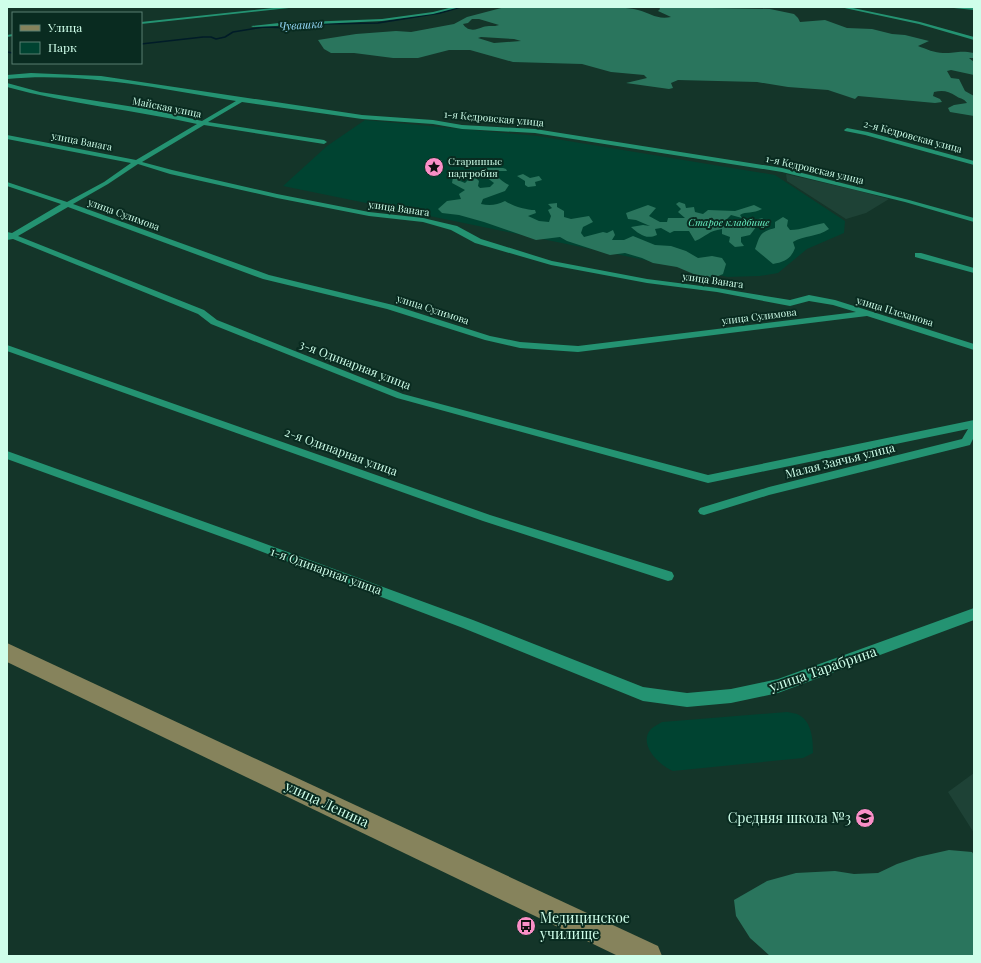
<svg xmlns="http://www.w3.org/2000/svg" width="981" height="963" viewBox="0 0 981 963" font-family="'Playfair Display',serif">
	<rect width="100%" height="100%" fill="#143529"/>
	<path fill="#1e4236" d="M 786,174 L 855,190 L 889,199 L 866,213 L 846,219 L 787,181 Z
		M 974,773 L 974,833 L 948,792 Z"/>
	<path fill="#004331" d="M 365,120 L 538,136 L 775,175 L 845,221 L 844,233 L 807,249 L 778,273 L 760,276 L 728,277 L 283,186 L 327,146 Z
		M 787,712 C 791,713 796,713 799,715 C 812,722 813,740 813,753 L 803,758 L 673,771 C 660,766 637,744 651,729 C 654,726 659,724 662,722 Z"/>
	<path fill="#2a755d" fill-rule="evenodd" d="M 505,7 L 622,7 C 627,9 632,8 638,10 C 650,13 657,20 671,17 L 658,11 L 660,9 L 659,7 L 770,9 L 794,14 L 798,18 L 800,22 L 825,20 L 847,28 L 872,29 L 892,34 L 905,35 L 929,41 L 918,46 C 926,49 935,53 943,53 C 956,53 960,50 974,53 L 974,58 L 969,58 L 974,62 L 974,75 L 951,70 L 947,71 L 951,78 L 959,79 L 965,91 L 974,96 L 974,116 L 950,112 L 948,108 L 954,105 L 967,103 C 964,98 960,99 956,96 C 948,91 943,90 934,92 L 933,96 L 940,99 L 942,102 L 935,103 L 858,96 L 855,99 L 828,90 L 788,87 L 757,82 L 678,80 L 671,83 L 673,88 L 669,89 L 626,83 L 647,78 L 644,75 L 611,72 L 582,64 L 513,62 L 470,50 L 449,50 L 418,58 L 393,58 L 354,53 L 331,53 L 324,49 L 318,40 L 356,34 L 396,31 L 411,32 L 454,24 L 467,17 ZM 472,19 L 479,19 L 499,25 C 494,27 488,25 483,27 C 476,30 468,32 463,24 L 468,23 ZM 481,37 L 514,39 L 521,41 L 494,43 L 478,38 Z
		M 487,168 L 503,168 L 506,169 L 507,171 L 497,171 L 491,173 C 498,176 502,182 509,185 L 505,191 L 483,199 L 481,204 C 490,206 497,205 505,201 C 513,206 526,210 535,210 L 536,213 L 528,216 L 539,221 L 549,222 L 551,216 L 548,210 L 552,208 L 548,204 L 557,203 L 557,207 L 564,211 L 564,217 L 571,219 L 589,216 L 593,222 L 583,227 L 581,233 L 584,237 L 603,232 L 607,233 L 613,230 L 615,235 L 612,240 L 624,240 L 633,236 L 655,245 L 671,246 L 686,251 L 698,258 L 712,256 L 722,258 L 726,264 L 723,274 L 714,278 L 696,275 L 677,267 L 653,263 L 642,258 L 625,253 L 610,255 L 567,241 L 560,237 L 536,240 L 484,222 L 459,215 L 442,213 L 438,209 L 447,201 L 461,199 L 459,194 L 465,190 L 452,183 L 453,177 L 461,175 L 463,177 L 460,181 L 465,183 L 468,180 L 476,178 L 479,181 L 478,186 L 480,188 L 490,187 L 494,183 L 486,177 L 481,171 Z
		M 523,174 L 530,178 L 539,176 L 542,180 L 535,182 L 536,186 L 528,187 L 525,185 L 525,181 L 517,176 Z
		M 679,202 L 685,204 L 686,208 L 694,207 L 695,212 L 703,214 L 708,210 L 735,211 L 754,205 L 762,209 C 753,214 746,211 740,215 L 742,218 L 731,215 L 724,222 L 746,227 L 749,221 L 763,218 L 750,235 L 741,237 L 741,242 L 744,246 L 735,247 L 729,242 L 730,237 L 722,234 L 722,229 C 708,231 707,236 695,241 L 689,231 L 674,231 L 670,233 L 661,228 L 655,229 L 657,235 C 646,240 639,234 631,227 L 643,225 L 650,226 L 636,220 L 628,219 L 626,213 L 648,205 L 656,208 L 649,216 L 660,222 L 667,222 L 668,218 L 685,218 L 678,212 L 681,209 L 676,204 Z
		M 783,217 L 788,220 L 787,226 L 790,230 C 802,230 812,225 824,223 L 829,229 C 818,237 804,235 793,242 L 795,248 C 791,259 784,262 773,264 L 755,249 C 760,236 759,232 775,228 L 775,222 Z
		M 949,850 L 972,852 L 974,855 L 974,956 L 770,956 L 750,938 L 736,916 L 734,900 L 767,881 L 796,873 L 835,871 L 854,874 L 878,873 L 897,864 L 918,857 Z"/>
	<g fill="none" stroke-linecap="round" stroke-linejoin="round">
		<path stroke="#001c28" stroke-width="1.5" d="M 320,24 L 378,23 L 440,13 L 461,7
			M 141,44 L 203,37 L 211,37 L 216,39 L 225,37 L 233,32 L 264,27 L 294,28 L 308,24
			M 7,52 L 13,53"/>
		<path fill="#249372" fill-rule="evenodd" d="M 283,7 L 298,7 L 141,24 L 141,22 Z
			M 453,7 L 460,7 L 433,14 L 382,21 L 253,27 L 251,26 L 279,23 L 382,19 L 433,12 Z
			M 840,7 L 848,7 L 920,22 L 974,37 L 974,40 L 919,24 Z
			M 952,7 L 974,8 L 974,10 L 954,8 Z
			M 13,34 L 13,36 L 7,37 L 7,35 Z
			M 31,73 L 101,76 L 362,115 L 433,120 L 462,125 L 535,129 L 782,168 L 909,200 L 974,218 L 974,222 L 905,202 L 782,172 L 535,133 L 462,129 L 433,124 L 362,119 L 242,102 L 208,122 L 324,140 L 327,142 L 324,144 L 204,125 L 142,162 L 172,170 L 277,194 L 369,212 L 423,218 L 457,226 L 481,239 L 552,261 L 647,279 L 717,288 L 790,300 L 809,295 L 835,300 L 974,344 L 974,350 L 867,316 L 578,352 L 520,348 L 485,340 L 387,309 L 263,279 L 68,207 L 18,236 L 204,310 L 217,320 L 403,394 L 708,475 L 974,420 L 974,437 L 970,445 L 966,446 L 769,495 L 704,515 L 700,514 L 698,511 L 700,508 L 769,487 L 962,439 L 968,429 L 708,483 L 397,398 L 211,324 L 198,314 L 13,239 L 7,240 L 7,232 L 12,233 L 61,204 L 7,186 L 7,182 L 67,202 L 104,182 L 131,163 L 7,139 L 7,135 L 136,160 L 197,124 C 134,110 69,104 7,87 L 7,83 L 40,92 L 153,110 L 202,121 L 236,101 C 160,89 84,72 7,79 L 7,75 ZM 138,164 L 170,174 L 277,198 L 369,216 L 423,222 L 451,230 L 475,243 L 551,265 L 647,283 L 717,292 L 790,306 L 809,301 L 833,305 L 856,312 L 578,346 L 520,342 L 490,336 L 393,305 L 269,275 L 73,204 L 108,184 Z
			M 847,128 L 868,132 L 974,161 L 974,165 L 865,135 L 845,131 L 844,130 Z
			M 915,253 L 921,253 L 974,268 L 974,273 L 915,257 Z
			M 7,345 L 490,515 L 672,572 L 674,576 L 672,580 L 668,581 L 483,521 L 7,351 Z
			M 7,451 L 255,540 L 473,620 L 643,687 L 687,693 L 731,689 L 778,679 L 974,608 L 974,620 L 778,693 L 731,703 L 687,707 L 643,701 L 463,628 L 247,546 L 7,459 Z"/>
		<path fill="#86835c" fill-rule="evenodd" d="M 7,643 L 658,946 L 662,956 L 618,956 L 7,662 Z"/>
	</g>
	<defs>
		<symbol id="sight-disc" viewBox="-11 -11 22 22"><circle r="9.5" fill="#fa8fc7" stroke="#092b20"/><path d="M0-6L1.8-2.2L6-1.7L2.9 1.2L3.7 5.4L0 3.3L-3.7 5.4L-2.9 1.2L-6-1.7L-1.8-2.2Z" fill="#111"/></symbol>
		<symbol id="school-disc" viewBox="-11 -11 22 22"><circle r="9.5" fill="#fa8fc7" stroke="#092b20"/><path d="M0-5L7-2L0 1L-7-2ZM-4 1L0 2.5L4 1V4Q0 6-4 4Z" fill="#111"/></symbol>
		<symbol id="bus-disc" viewBox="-11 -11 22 22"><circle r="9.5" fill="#fa8fc7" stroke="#092b20"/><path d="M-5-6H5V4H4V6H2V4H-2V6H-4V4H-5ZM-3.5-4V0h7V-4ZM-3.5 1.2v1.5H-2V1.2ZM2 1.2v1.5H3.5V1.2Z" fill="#111"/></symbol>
	</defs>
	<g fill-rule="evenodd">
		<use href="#sight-disc" x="423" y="156" width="22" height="22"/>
		<use href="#school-disc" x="854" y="807" width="22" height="22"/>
		<use href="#bus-disc" x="515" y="915" width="22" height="22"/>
	</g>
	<g text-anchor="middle" stroke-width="4" stroke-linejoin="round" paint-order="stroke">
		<g font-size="10" fill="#cffeea" stroke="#092b20">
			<text transform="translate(167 107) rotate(11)" y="4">Майская улица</text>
			<text transform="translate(494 118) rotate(5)" y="4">1-я Кедровская улица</text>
			<text transform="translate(913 136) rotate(15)" y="4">2-я Кедровская улица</text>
			<text transform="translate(82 141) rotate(11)" y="4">улица Ванага</text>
			<text transform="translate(815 169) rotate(13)" y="4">1-я Кедровская улица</text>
			<text transform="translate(399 208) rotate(8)" y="4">улица Ванага</text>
			<text transform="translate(124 214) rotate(20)" y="4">улица Сулимова</text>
			<text transform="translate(713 280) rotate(8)" y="4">улица Ванага</text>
			<text transform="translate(433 309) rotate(18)" y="4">улица Сулимова</text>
			<text transform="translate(895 311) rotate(17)" y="4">улица Плеханова</text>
			<text transform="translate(759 316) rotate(-7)" y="4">улица Сулимова</text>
		</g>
		<g font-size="10" fill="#cffeea" stroke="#092b20" text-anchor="start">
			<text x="448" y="165">Старинные<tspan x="448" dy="12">надгробия</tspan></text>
		</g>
		<g font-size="10" font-style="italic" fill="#67eec1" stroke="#092b20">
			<text x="729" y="226">Старое кладбище</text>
		</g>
		<g font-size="11" font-style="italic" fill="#96dafa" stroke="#092b20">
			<text transform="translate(301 25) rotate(-4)" y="4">Чувашка</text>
		</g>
		<g font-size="12" fill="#cffeea" stroke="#092b20">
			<text transform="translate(355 365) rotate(21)" y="4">3-я Одинарная улица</text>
			<text transform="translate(341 452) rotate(20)" y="4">2-я Одинарная улица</text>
			<text transform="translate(840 461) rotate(-14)" y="4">Малая Заячья улица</text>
			<text transform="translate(326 571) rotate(20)" y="4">1-я Одинарная улица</text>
		</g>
		<g font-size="14" fill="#cffeea" stroke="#092b20">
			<text transform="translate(823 669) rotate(-19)" y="5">улица Тарабрина</text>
			<text transform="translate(327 804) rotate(25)" y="5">улица Ленина</text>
		</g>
		<g font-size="14" fill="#cffeea" stroke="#092b20" text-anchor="end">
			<text x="851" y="823">Средняя школа №3</text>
			<text x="540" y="923" text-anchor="start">Медицинское<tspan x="540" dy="16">училище</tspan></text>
		</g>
	</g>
	<rect width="981" height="963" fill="none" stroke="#cffeea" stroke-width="16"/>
	<rect x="12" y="12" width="130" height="52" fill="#092b20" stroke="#587f71"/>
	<rect x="20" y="25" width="20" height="6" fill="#86835c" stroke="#587f71"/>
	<text x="48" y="32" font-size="12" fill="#cffeea">Улица</text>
	<rect x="20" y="42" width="20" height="12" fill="#004331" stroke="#587f71"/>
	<text x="48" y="52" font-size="12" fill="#cffeea">Парк</text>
</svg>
